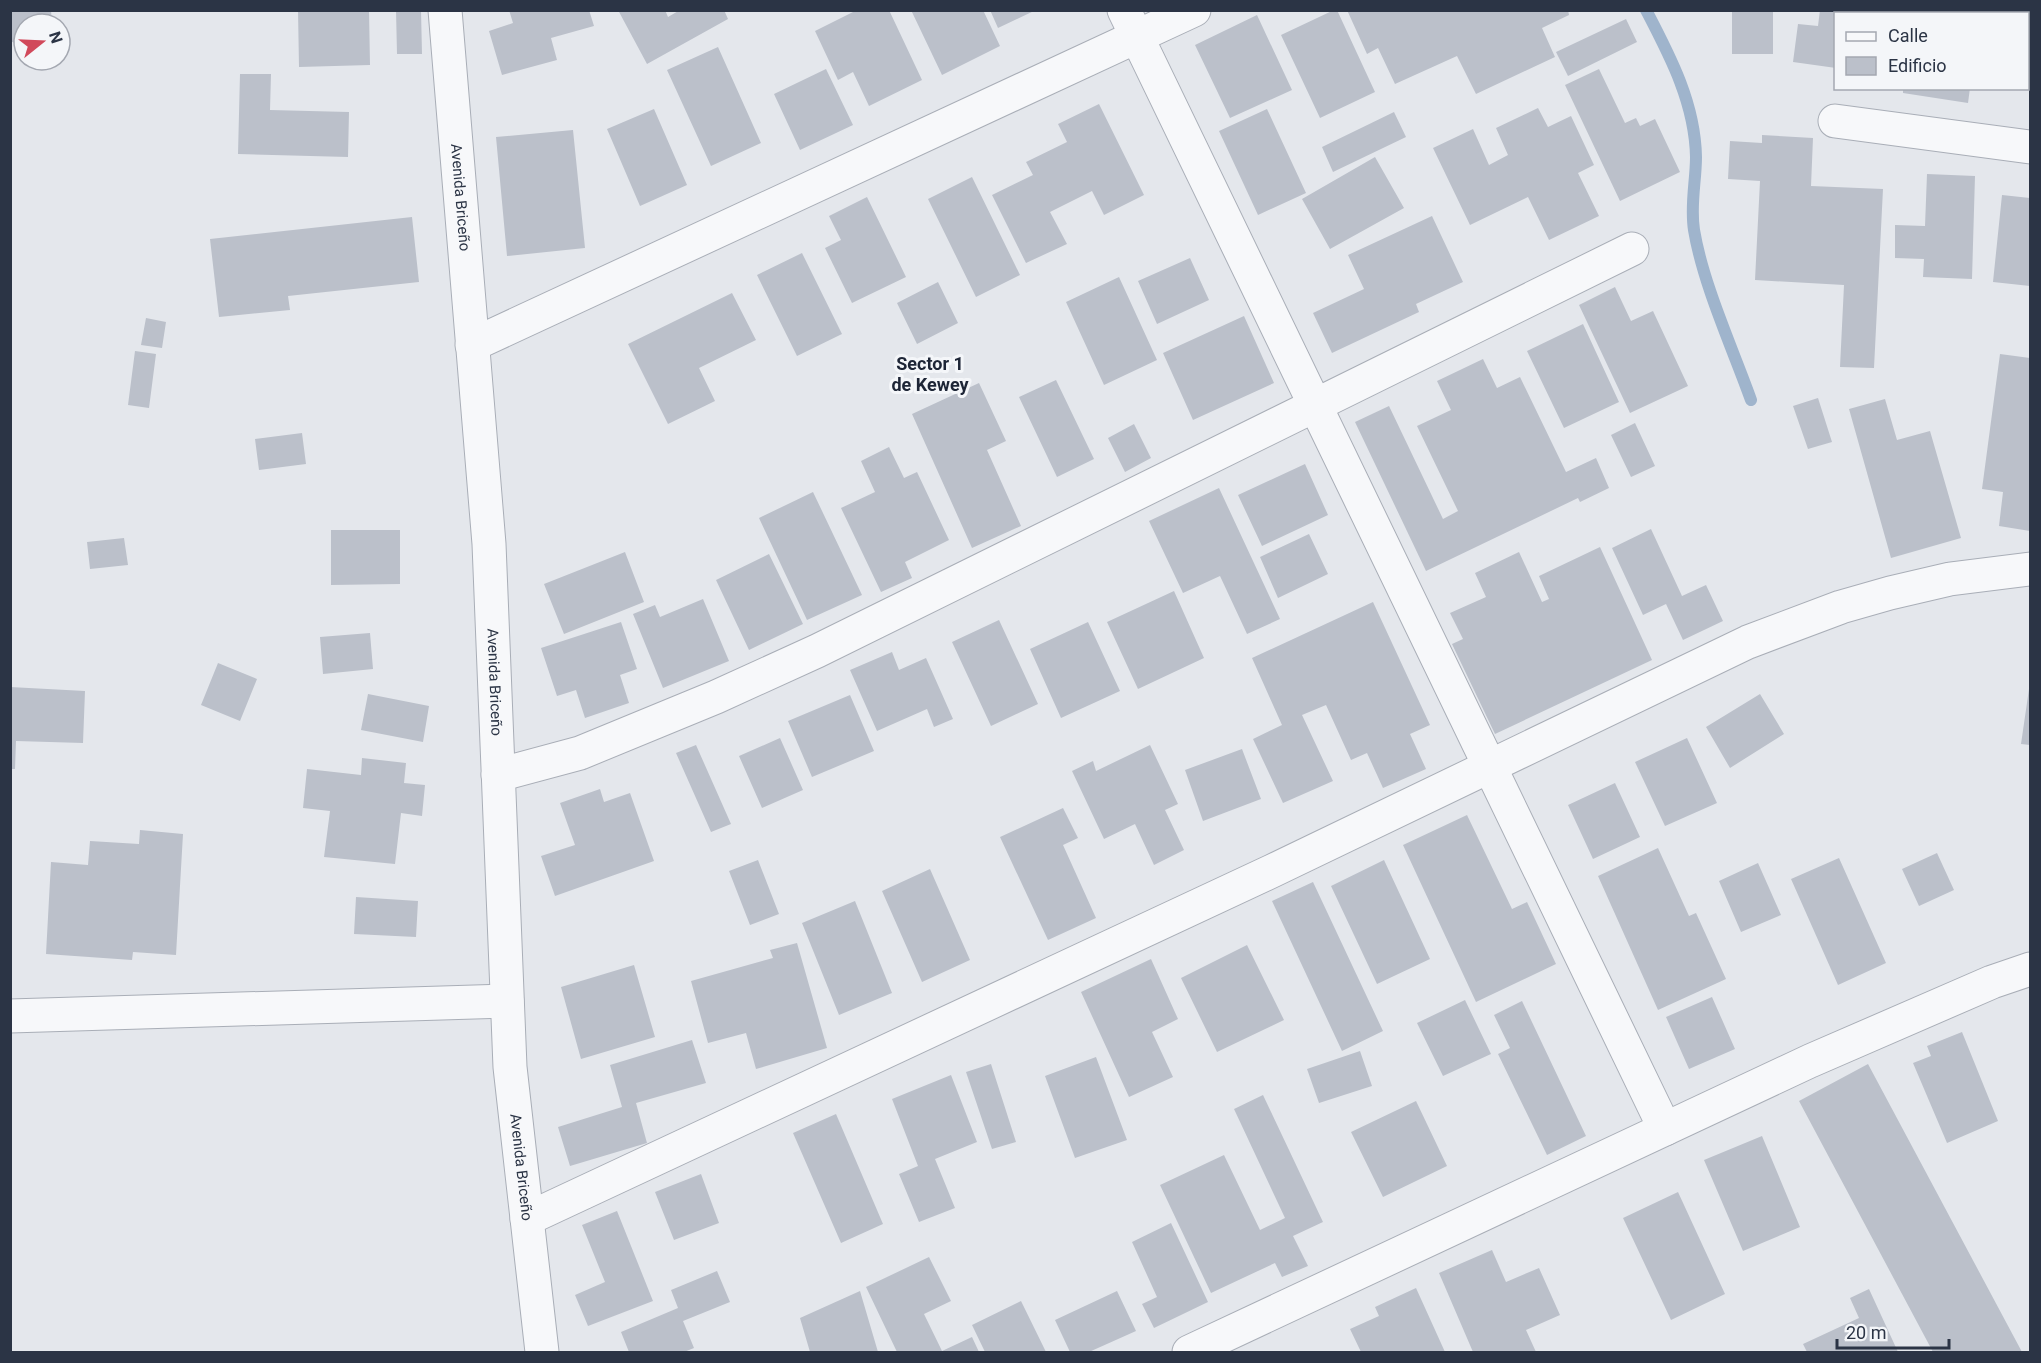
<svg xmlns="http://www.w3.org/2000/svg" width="2041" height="1363" viewBox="0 0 2041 1363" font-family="Roboto,sans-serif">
	<rect width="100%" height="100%" fill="#e4e7ec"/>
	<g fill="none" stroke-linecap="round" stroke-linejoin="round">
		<path stroke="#9fb4cc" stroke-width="12" d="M 1646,10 C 1670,56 1695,103 1696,157 C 1696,181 1690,205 1694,230 C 1703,284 1732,347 1751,400"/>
	</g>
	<path fill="#bbc0ca" d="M 10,10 L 51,10 L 52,24 L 24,24 L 24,47 L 10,41 Z
		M 298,10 L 369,10 L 370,65 L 299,67 Z
		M 396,10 L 421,10 L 422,54 L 397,54 Z
		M 509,10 L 589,10 L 594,26 L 551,38 L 557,60 L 502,75 L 489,31 L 513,23 Z
		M 618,10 L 665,10 L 668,17 L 680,10 L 724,10 L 728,19 L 647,64 Z
		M 857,10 L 889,10 L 922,80 L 869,106 L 853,72 L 838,80 L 815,31 Z
		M 911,10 L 983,10 L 1000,46 L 942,75 Z
		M 990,10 L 1036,10 L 998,28 Z
		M 1334,10 L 1337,10 L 1375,92 L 1320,118 L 1281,35 Z
		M 1347,10 L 1568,10 L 1569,15 L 1542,28 L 1555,57 L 1476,94 L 1457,56 L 1395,84 L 1378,48 L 1367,54 Z
		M 1820,10 L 1875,10 L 1874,14 L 1836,14 L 1836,68 L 1793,62 L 1798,24 L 1818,26 Z
		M 1914,10 L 1981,10 L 1981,14 L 1914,14 Z
		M 2027,10 L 2030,10 L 2030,44 L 2028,43 Z
		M 1732,12 L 1773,12 L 1773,54 L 1732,54 Z
		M 1257,15 L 1292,90 L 1230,118 L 1195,45 Z
		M 1626,19 L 1637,42 L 1568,76 L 1556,52 Z
		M 718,47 L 761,143 L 711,166 L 667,70 Z
		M 826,69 L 853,125 L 800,150 L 774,94 Z
		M 1599,69 L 1625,123 L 1636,118 L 1640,126 L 1655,119 L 1680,172 L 1620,201 L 1565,85 Z
		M 240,74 L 271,74 L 270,110 L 349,112 L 348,157 L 238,154 Z
		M 1903,88 L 1970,88 L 1968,103 L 1903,93 Z
		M 1099,104 L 1144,195 L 1104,215 L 1092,191 L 1050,212 L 1067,244 L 1026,263 L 992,195 L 1033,175 L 1026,162 L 1067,142 L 1058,124 Z
		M 1538,108 L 1548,127 L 1571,116 L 1594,165 L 1578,173 L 1599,216 L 1549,240 L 1528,197 L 1470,225 L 1433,148 L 1473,129 L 1489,165 L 1508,155 L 1496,128 Z
		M 654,109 L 687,185 L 640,206 L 607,129 Z
		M 1267,109 L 1306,193 L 1258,215 L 1219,131 Z
		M 1394,112 L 1406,137 L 1333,172 L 1322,147 Z
		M 573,130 L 585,248 L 507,256 L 496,137 Z
		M 1762,135 L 1813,138 L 1811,186 L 1883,189 L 1874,368 L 1840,367 L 1844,285 L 1755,280 L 1760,181 L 1728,179 L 1730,141 L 1762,143 Z
		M 1375,157 L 1404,208 L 1330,249 L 1302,199 Z
		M 1927,174 L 1975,176 L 1972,279 L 1923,277 L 1924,259 L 1895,258 L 1895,225 L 1925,226 Z
		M 972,177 L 1020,275 L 976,297 L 928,199 Z
		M 2002,195 L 2030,198 L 2030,286 L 1993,282 Z
		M 867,197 L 906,277 L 852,303 L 825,248 L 841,240 L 829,216 Z
		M 1432,216 L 1463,282 L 1416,304 L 1419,312 L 1332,353 L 1313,313 L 1364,289 L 1348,255 Z
		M 412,217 L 419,282 L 288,296 L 290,310 L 219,317 L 210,239 Z
		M 802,253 L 842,334 L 797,356 L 757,275 Z
		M 1190,258 L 1209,300 L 1157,324 L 1138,281 Z
		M 1119,277 L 1157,360 L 1104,385 L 1066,302 Z
		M 938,282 L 958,323 L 917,344 L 897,303 Z
		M 1615,287 L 1631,321 L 1653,311 L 1688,386 L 1630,413 L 1579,305 Z
		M 732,293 L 756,340 L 699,368 L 715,401 L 668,424 L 628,344 Z
		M 1244,316 L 1274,383 L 1193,420 L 1163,353 Z
		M 146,318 L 166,322 L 162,348 L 141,345 Z
		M 1583,324 L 1619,402 L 1564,428 L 1527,351 Z
		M 135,351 L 156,354 L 149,408 L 128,405 Z
		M 2000,354 L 2030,358 L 2030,531 L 1999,526 L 2003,492 L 1982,489 Z
		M 1483,359 L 1497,388 L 1520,377 L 1566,472 L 1596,458 L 1609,488 L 1580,502 L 1578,498 L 1426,571 L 1355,422 L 1389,406 L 1443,519 L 1458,511 L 1417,426 L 1451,410 L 1437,381 Z
		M 1056,380 L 1094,459 L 1057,477 L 1019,397 Z
		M 979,383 L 1006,441 L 987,450 L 1021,526 L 972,548 L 912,414 Z
		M 1818,398 L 1832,442 L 1808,449 L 1793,406 Z
		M 1885,399 L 1897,440 L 1930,431 L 1961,538 L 1891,558 L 1849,409 Z
		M 1635,423 L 1655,466 L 1631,477 L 1611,435 Z
		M 1134,424 L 1151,458 L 1125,472 L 1108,438 Z
		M 302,433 L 306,464 L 259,470 L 255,439 Z
		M 889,447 L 904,478 L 917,472 L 949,540 L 905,562 L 912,578 L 881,592 L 841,508 L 875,492 L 861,461 Z
		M 1305,464 L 1328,515 L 1262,546 L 1238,495 Z
		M 1219,488 L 1280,619 L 1247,634 L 1220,576 L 1183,593 L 1149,521 Z
		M 813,492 L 862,595 L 807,620 L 759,518 Z
		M 1651,529 L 1682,596 L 1706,585 L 1723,621 L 1683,640 L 1666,604 L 1643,615 L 1612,548 Z
		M 331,530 L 400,530 L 400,584 L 331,585 Z
		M 1309,534 L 1328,574 L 1278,598 L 1260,557 Z
		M 124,538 L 128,565 L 90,569 L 87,542 Z
		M 1600,547 L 1652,660 L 1495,734 L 1452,644 L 1463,639 L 1450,613 L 1486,597 L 1475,573 L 1519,552 L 1542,602 L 1549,599 L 1539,576 Z
		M 625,552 L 644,602 L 564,634 L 544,584 Z
		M 769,554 L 803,624 L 749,650 L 716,580 Z
		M 1174,591 L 1204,658 L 1138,689 L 1107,622 Z
		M 703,599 L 729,661 L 663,688 L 633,614 L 655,605 L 660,617 Z
		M 1373,602 L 1430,725 L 1410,734 L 1426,769 L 1383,788 L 1367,753 L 1351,760 L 1326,705 L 1302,715 L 1333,781 L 1283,803 L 1253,739 L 1282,725 L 1252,658 Z
		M 999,620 L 1038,704 L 991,726 L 952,642 Z
		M 621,622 L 637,669 L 620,675 L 629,703 L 585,718 L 576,690 L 557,696 L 541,648 Z
		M 1088,622 L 1120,691 L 1061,718 L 1030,649 Z
		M 370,633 L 373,669 L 323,674 L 320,637 Z
		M 892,652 L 899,670 L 926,658 L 953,719 L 934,727 L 927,709 L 877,731 L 850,670 Z
		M 218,663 L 257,679 L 240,721 L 201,705 Z
		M 10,687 L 85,691 L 83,743 L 16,741 L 15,769 L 10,769 Z
		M 2029,689 L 2030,689 L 2030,745 L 2021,744 Z
		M 368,694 L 429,706 L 423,742 L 361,730 Z
		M 1760,694 L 1784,734 L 1730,768 L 1706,727 Z
		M 850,695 L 874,751 L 812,777 L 788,721 Z
		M 780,738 L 803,790 L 762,808 L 739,756 Z
		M 1687,738 L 1717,803 L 1665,826 L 1635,762 Z
		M 696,745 L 731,824 L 711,832 L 676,753 Z
		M 1150,745 L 1178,804 L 1165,810 L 1184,850 L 1154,865 L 1135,824 L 1104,839 L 1072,771 L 1093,761 L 1096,771 Z
		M 1242,749 L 1261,799 L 1203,821 L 1185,770 Z
		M 362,758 L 406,763 L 404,783 L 425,785 L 422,816 L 401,813 L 395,864 L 324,857 L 330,811 L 303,808 L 307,769 L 361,775 Z
		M 1615,783 L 1640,837 L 1593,859 L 1568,805 Z
		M 600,789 L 604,802 L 630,793 L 654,861 L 555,896 L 541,856 L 575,845 L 560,803 Z
		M 1063,808 L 1078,838 L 1063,845 L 1096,918 L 1048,940 L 1000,837 Z
		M 1467,815 L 1512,909 L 1527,902 L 1556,964 L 1476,1002 L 1403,845 Z
		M 140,830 L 183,834 L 176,955 L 133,952 L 132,960 L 46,954 L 51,862 L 88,865 L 90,841 L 139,844 Z
		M 1658,848 L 1689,916 L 1696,913 L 1726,979 L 1658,1010 L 1598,876 Z
		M 1937,853 L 1954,890 L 1919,906 L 1902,869 Z
		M 1839,858 L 1886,963 L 1838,985 L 1791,879 Z
		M 758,860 L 779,914 L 750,925 L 729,871 Z
		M 1384,860 L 1430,959 L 1377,984 L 1331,886 Z
		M 1758,863 L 1781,915 L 1741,932 L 1719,881 Z
		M 930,869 L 970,960 L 922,982 L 882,891 Z
		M 1313,882 L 1383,1031 L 1342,1051 L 1272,901 Z
		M 356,897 L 418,901 L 416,937 L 354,934 Z
		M 855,901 L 892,993 L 839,1015 L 802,923 Z
		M 797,943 L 827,1048 L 756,1069 L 746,1033 L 708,1043 L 691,981 L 773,958 L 770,950 Z
		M 1247,945 L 1284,1020 L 1217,1052 L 1181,978 Z
		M 1151,959 L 1178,1019 L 1152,1032 L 1173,1077 L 1129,1097 L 1081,992 Z
		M 634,965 L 655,1037 L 581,1059 L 561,987 Z
		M 1712,997 L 1735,1049 L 1689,1069 L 1666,1017 Z
		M 1465,1000 L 1491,1054 L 1443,1076 L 1417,1023 Z
		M 1522,1001 L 1586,1136 L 1547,1155 L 1498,1054 L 1510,1048 L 1494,1015 Z
		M 1962,1032 L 1998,1121 L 1947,1143 L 1913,1063 L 1931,1056 L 1927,1046 Z
		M 692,1040 L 706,1083 L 636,1103 L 647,1143 L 570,1166 L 558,1127 L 622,1107 L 610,1065 Z
		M 1360,1051 L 1372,1086 L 1319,1103 L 1307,1069 Z
		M 1096,1057 L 1127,1140 L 1075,1158 L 1045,1076 Z
		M 991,1064 L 1016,1142 L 992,1149 L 966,1072 Z
		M 1868,1064 L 2022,1352 L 1933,1352 L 1799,1101 Z
		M 951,1075 L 977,1142 L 935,1159 L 955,1208 L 919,1222 L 899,1174 L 918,1166 L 892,1099 Z
		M 1263,1095 L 1323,1222 L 1293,1236 L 1308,1266 L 1282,1277 L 1275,1263 L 1211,1293 L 1160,1185 L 1224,1155 L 1260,1230 L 1285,1218 L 1234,1109 Z
		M 1416,1101 L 1447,1166 L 1383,1197 L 1351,1132 Z
		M 836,1114 L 883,1224 L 841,1243 L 793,1133 Z
		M 1762,1136 L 1800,1227 L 1743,1251 L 1704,1160 Z
		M 701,1174 L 719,1223 L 674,1240 L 655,1192 Z
		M 1678,1192 L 1725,1294 L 1671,1320 L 1623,1218 Z
		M 617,1211 L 653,1301 L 588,1326 L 575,1295 L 605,1282 L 582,1225 Z
		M 1171,1223 L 1208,1302 L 1154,1328 L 1142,1304 L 1157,1297 L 1132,1242 Z
		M 1492,1250 L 1506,1282 L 1539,1268 L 1560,1315 L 1526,1330 L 1536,1352 L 1473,1352 L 1439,1273 Z
		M 929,1257 L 951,1301 L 924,1314 L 942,1351 L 972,1337 L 979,1352 L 897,1352 L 866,1287 Z
		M 717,1271 L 730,1302 L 683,1321 L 694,1348 L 684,1352 L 629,1352 L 621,1332 L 678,1308 L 671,1290 Z
		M 1416,1288 L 1445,1352 L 1361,1352 L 1350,1329 L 1379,1316 L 1375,1307 Z
		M 1869,1289 L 1898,1352 L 1807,1352 L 1803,1344 L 1859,1318 L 1850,1298 Z
		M 860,1291 L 878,1352 L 810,1352 L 800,1318 Z
		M 1117,1291 L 1136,1331 L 1089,1352 L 1070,1352 L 1055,1320 Z
		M 1021,1301 L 1046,1352 L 985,1352 L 972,1325 Z"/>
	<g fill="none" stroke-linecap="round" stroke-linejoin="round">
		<defs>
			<g id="minor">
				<path id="s1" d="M 445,10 L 489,544 L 510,1067 L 542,1352"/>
				<path d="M 1124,10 L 1665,1129"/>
				<path d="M 1835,121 L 2030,147"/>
				<path d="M 472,345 L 1194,10"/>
				<path d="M 498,775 L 580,753 L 716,697 L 817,651 L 1632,249"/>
				<path d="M 10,1016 L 507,1001"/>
				<path d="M 527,1219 L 1272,871 L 1748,642 L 1841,607 L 1890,593 L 1950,579 L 2030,569"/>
				<path d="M 1189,1352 L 1810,1061 L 1992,982 L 2030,969"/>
			</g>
		</defs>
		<use href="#minor" stroke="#a9aeb7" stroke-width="35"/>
		<use href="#minor" stroke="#f7f8fa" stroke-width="33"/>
	</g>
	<g text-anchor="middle" stroke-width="6" stroke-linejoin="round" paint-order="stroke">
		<g font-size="15" fill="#2b3445" stroke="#f4f6f9">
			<text dy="5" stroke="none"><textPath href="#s1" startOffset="188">Avenida Briceño</textPath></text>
			<text dy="5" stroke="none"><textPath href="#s1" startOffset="674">Avenida Briceño</textPath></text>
			<text dy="5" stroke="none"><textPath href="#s1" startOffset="1160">Avenida Briceño</textPath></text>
		</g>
		<g font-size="18" font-weight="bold" fill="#1d2536" stroke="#f4f6f9">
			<text x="930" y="370">Sector 1<tspan x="930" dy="21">de Kewey</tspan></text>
		</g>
	</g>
	<rect width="2041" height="1363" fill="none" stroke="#2b3445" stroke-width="24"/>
	<rect x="1834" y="12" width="195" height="78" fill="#f4f6f9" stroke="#a4a8b1" stroke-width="1.5"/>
	<rect x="1846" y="32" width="30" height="9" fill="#f7f8fa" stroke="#a4a8b1" stroke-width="1.5"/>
	<text x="1888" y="42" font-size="18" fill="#2b3445">Calle</text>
	<rect x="1846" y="57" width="30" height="18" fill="#bbc0ca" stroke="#a4a8b1" stroke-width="1.5"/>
	<text x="1888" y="72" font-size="18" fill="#2b3445">Edificio</text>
	<g transform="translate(42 42) rotate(72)"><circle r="28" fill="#f4f6f9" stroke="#a4a8b1" stroke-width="1.5"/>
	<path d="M0-4.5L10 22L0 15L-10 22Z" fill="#d1495b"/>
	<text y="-9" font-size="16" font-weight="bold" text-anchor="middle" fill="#2b3445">N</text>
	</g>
	<path d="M1837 1339v9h112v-9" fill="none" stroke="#2b3445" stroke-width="3"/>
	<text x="1846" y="1339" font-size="18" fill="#2b3445" stroke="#f4f6f9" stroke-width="4.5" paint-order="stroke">20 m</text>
</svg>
